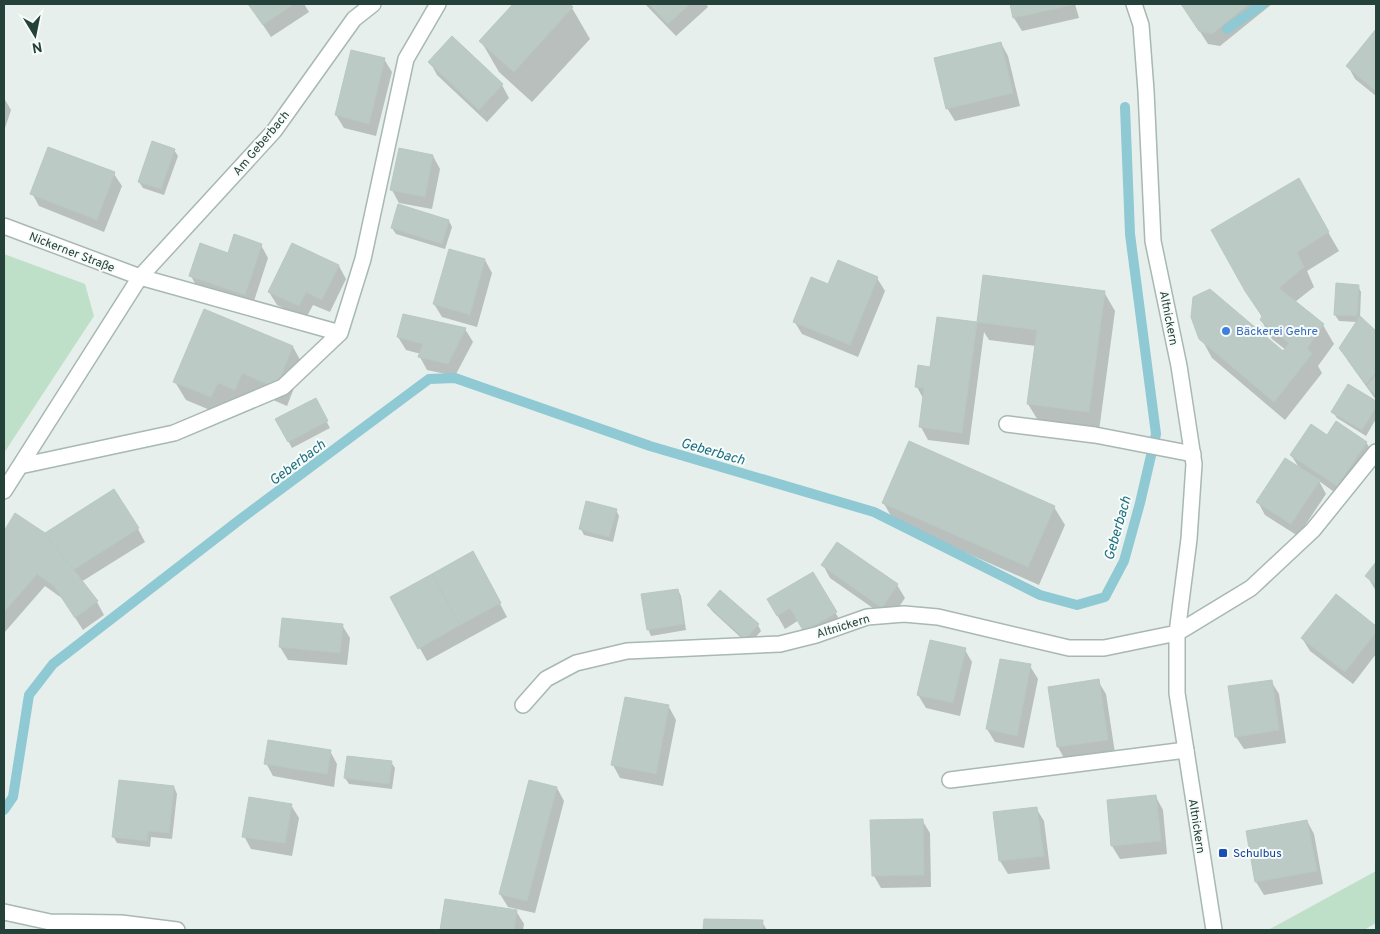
<svg xmlns="http://www.w3.org/2000/svg" width="1380" height="934" viewBox="0 0 1380 934" font-family="Overpass,sans-serif">
	<rect width="100%" height="100%" fill="#e6efeb"/>
	<path fill="#bfe0c8" d="M 4,254 L 85,284 L 94,316 L 4,453 Z
		M 1376,871 L 1376,923 L 1364,930 L 1268,930 Z"/>
	<path fill="#0003" d="M 249,4 L 304,4 L 309,12 L 271,37 Z
		M 515,4 L 568,4 L 572,8 L 590,39 L 532,102 L 499,72 L 481,41 Z
		M 645,4 L 706,4 L 708,7 L 676,36 Z
		M 1011,4 L 1075,4 L 1079,18 L 1022,31 L 1014,18 Z
		M 1182,4 L 1272,4 L 1220,46 L 1208,44 Z
		M 1376,31 L 1376,96 L 1355,79 L 1348,66 Z
		M 1001,43 L 1008,56 L 1020,106 L 955,121 L 947,108 Z
		M 384,59 L 392,72 L 376,136 L 344,128 L 336,115 Z
		M 430,62 L 502,85 L 509,98 L 487,122 L 437,75 Z
		M 4,98 L 11,110 L 4,131 Z
		M 49,148 L 114,174 L 122,186 L 104,232 L 39,206 L 32,193 Z
		M 174,150 L 178,156 L 164,195 L 143,188 L 139,182 Z
		M 433,156 L 440,169 L 432,209 L 399,203 L 392,190 Z
		M 1298,180 L 1339,251 L 1307,271 L 1314,287 L 1295,302 L 1323,325 L 1334,344 L 1318,366 L 1322,373 L 1285,420 L 1212,358 L 1201,338 L 1283,353 L 1286,350 L 1272,339 L 1261,320 L 1262,317 L 1246,290 Z
		M 449,221 L 452,227 L 445,249 L 396,234 L 392,228 Z
		M 292,244 L 339,266 L 346,279 L 330,312 L 313,305 L 306,318 L 277,305 L 269,292 Z
		M 261,245 L 268,258 L 252,307 L 198,289 L 191,276 L 229,254 Z
		M 485,260 L 492,273 L 477,327 L 442,317 L 434,304 Z
		M 984,276 L 1104,292 L 1115,311 L 1099,431 L 1039,422 L 1028,404 L 1036,346 L 989,340 L 984,332 L 969,445 L 928,440 L 921,427 L 924,400 L 917,387 L 932,368 L 938,318 L 978,323 Z
		M 877,278 L 885,291 L 858,357 L 802,334 L 794,321 Z
		M 1358,286 L 1361,292 L 1360,318 L 1376,333 L 1376,400 L 1348,361 L 1341,348 L 1357,322 L 1339,321 L 1335,315 Z
		M 404,316 L 465,329 L 473,342 L 455,376 L 427,370 L 420,357 L 421,354 L 406,350 L 398,337 Z
		M 293,347 L 303,365 L 287,406 L 252,391 L 245,408 L 228,401 L 222,415 L 186,400 L 175,382 Z
		M 1349,385 L 1376,402 L 1376,419 L 1366,436 L 1337,418 L 1333,412 Z
		M 315,400 L 330,428 L 292,448 L 277,420 Z
		M 1327,437 L 1366,442 L 1374,455 L 1344,499 L 1319,481 L 1326,494 L 1298,536 L 1265,515 L 1258,502 L 1300,469 L 1291,455 Z
		M 883,502 L 1054,507 L 1065,525 L 1039,585 L 894,521 Z
		M 616,510 L 619,516 L 613,542 L 584,535 L 581,529 Z
		M 15,515 L 45,534 L 138,529 L 145,542 L 81,582 L 97,602 L 104,615 L 83,630 L 63,599 L 45,586 L 4,633 L 4,534 Z
		M 1376,564 L 1376,591 L 1367,576 Z
		M 823,565 L 897,585 L 905,598 L 890,620 L 830,578 Z
		M 480,566 L 507,617 L 427,661 L 392,598 Z
		M 813,573 L 843,626 L 813,644 L 799,620 L 785,629 L 768,599 Z
		M 678,590 L 681,596 L 686,630 L 651,636 L 648,629 Z
		M 1336,596 L 1376,627 L 1376,654 L 1353,684 L 1310,651 L 1302,638 Z
		M 708,605 L 758,625 L 761,631 L 749,645 L 712,611 Z
		M 342,625 L 350,638 L 347,665 L 288,660 L 280,647 Z
		M 965,650 L 972,662 L 960,716 L 926,708 L 918,695 Z
		M 1030,666 L 1038,679 L 1024,748 L 995,742 L 987,729 Z
		M 1098,681 L 1106,694 L 1115,753 L 1065,760 L 1058,747 L 1049,688 Z
		M 1271,681 L 1279,694 L 1286,743 L 1244,749 L 1236,737 Z
		M 669,707 L 676,720 L 663,786 L 620,778 L 613,765 Z
		M 330,751 L 337,764 L 334,787 L 273,776 L 266,763 Z
		M 391,762 L 395,768 L 392,789 L 349,784 L 345,778 Z
		M 174,787 L 177,794 L 172,839 L 151,837 L 150,847 L 117,843 L 113,836 Z
		M 557,788 L 564,801 L 535,913 L 508,907 L 500,894 Z
		M 1156,797 L 1163,810 L 1167,854 L 1120,859 L 1112,846 L 1108,801 Z
		M 291,805 L 299,818 L 292,856 L 251,849 L 244,836 Z
		M 1036,808 L 1044,821 L 1050,869 L 1008,874 L 1000,861 L 994,813 Z
		M 922,820 L 930,833 L 931,887 L 881,888 L 874,876 Z
		M 1307,821 L 1314,834 L 1323,884 L 1264,895 L 1256,882 Z
		M 446,901 L 516,911 L 524,924 L 523,930 L 441,930 Z
		M 705,920 L 762,922 L 767,930 L 705,930 Z"/>
	<g fill="none" stroke-linecap="round" stroke-linejoin="round">
		<path stroke="#8ec9d4" stroke-width="10" d="M 1227,29 L 1263,4
			M 4,810 L 13,797 L 29,695 L 53,664 L 242,518 L 429,379 L 455,378 L 650,446 L 874,512 L 1040,595 L 1077,605 L 1105,597 L 1124,561 L 1140,503 L 1156,434 L 1130,234 L 1125,107"/>
	</g>
	<path fill="#bbcac4" stroke="#b8c9c2" d="M 248,4 L 294,4 L 263,25 Z
		M 513,4 L 570,4 L 573,7 L 514,72 L 479,41 Z
		M 649,4 L 690,4 L 668,24 Z
		M 1010,4 L 1072,4 L 1072,5 L 1013,18 Z
		M 1181,4 L 1249,4 L 1212,34 L 1199,31 Z
		M 1376,29 L 1376,91 L 1346,66 Z
		M 452,36 L 503,84 L 479,110 L 428,62 Z
		M 1001,42 L 1013,93 L 946,109 L 934,58 Z
		M 351,50 L 385,58 L 369,124 L 335,115 Z
		M 152,141 L 175,149 L 161,189 L 138,182 Z
		M 48,147 L 115,172 L 97,220 L 30,194 Z
		M 399,148 L 433,155 L 425,197 L 390,190 Z
		M 1299,178 L 1329,232 L 1297,252 L 1304,267 L 1279,288 L 1324,324 L 1307,348 L 1312,354 L 1274,402 L 1199,339 L 1191,317 L 1193,297 L 1210,289 L 1283,351 L 1289,343 L 1260,320 L 1262,316 L 1245,291 L 1211,230 Z
		M 398,204 L 449,220 L 442,244 L 391,228 Z
		M 234,234 L 262,244 L 245,295 L 189,276 L 200,243 L 228,253 Z
		M 292,243 L 339,265 L 322,300 L 306,292 L 299,306 L 268,292 Z
		M 449,249 L 485,259 L 470,315 L 433,304 Z
		M 838,260 L 878,277 L 850,345 L 793,322 L 811,277 L 828,284 Z
		M 983,275 L 1105,291 L 1089,412 L 1027,404 L 1037,330 L 977,322 Z
		M 1336,283 L 1359,285 L 1357,316 L 1334,315 Z
		M 204,309 L 293,346 L 276,388 L 242,373 L 235,390 L 218,383 L 211,397 L 173,382 Z
		M 403,314 L 466,328 L 448,364 L 418,357 L 423,344 L 397,337 Z
		M 1360,316 L 1376,331 L 1376,372 L 1366,384 L 1339,348 Z
		M 937,317 L 977,322 L 962,433 L 919,427 L 924,388 L 915,387 L 918,365 L 930,367 Z
		M 1376,375 L 1376,395 L 1367,386 Z
		M 1348,384 L 1376,401 L 1376,407 L 1362,430 L 1331,412 Z
		M 316,398 L 328,421 L 288,442 L 275,419 Z
		M 1336,421 L 1367,442 L 1337,486 L 1290,455 L 1311,424 L 1327,435 Z
		M 909,441 L 1055,506 L 1028,567 L 882,503 Z
		M 1285,458 L 1320,480 L 1291,524 L 1256,502 Z
		M 114,489 L 139,528 L 73,570 L 45,533 Z
		M 586,501 L 617,509 L 609,537 L 579,529 Z
		M 15,513 L 45,533 L 98,601 L 75,618 L 54,586 L 37,574 L 4,612 L 4,531 Z
		M 837,542 L 898,584 L 882,608 L 821,565 Z
		M 473,551 L 501,603 L 460,625 L 432,574 Z
		M 1376,562 L 1376,585 L 1365,576 Z
		M 813,572 L 837,612 L 804,632 L 790,608 L 777,616 L 767,599 Z
		M 432,574 L 460,625 L 418,649 L 390,597 Z
		M 678,589 L 684,624 L 647,630 L 641,594 Z
		M 720,590 L 759,624 L 745,639 L 707,605 Z
		M 1336,594 L 1376,626 L 1376,632 L 1345,672 L 1301,638 Z
		M 282,618 L 343,624 L 340,653 L 279,647 Z
		M 930,640 L 966,648 L 953,703 L 917,695 Z
		M 1000,659 L 1031,664 L 1017,736 L 986,729 Z
		M 1099,679 L 1108,740 L 1057,747 L 1048,687 Z
		M 1272,680 L 1279,730 L 1235,737 L 1228,686 Z
		M 625,697 L 669,705 L 656,774 L 611,765 Z
		M 268,740 L 331,750 L 327,774 L 264,764 Z
		M 347,756 L 392,761 L 389,784 L 344,778 Z
		M 119,780 L 174,786 L 169,833 L 148,831 L 147,841 L 112,837 Z
		M 529,780 L 557,787 L 527,901 L 499,894 Z
		M 1156,795 L 1161,841 L 1111,846 L 1107,800 Z
		M 249,797 L 292,804 L 285,843 L 242,837 Z
		M 1037,807 L 1044,856 L 999,861 L 993,812 Z
		M 923,819 L 924,875 L 872,876 L 870,820 Z
		M 1307,820 L 1317,871 L 1255,882 L 1246,831 Z
		M 445,899 L 517,910 L 514,930 L 440,930 Z
		M 704,919 L 763,920 L 762,930 L 703,930 Z"/>
	<g fill="none" stroke-linecap="round" stroke-linejoin="round">
		<defs>
			<path id="service" d="M 1007,424 L 1095,435 L 1193,454
				M 950,780 L 1186,750"/>
			<path id="minor" d="M 1134,4 L 1141,25 L 1146,91 L 1153,241 L 1179,366 L 1194,464 L 1189,539 L 1177,633 L 1177,693 L 1214,930
				M 4,226 L 140,277 L 340,333
				M 20,466 L 174,433 L 283,387 L 340,333 L 363,259 L 406,59 L 438,4
				M 4,491 L 140,277 L 274,131 L 354,19 L 373,4
				M 523,705 L 546,679 L 576,663 L 627,651 L 780,644 L 816,635 L 867,617 L 904,614 L 938,617 L 1069,648 L 1104,648 L 1177,633 L 1251,588 L 1313,530 L 1376,452
				M 4,912 L 50,922 L 121,923 L 177,930"/>
		</defs>
		<use href="#service" stroke="#a8b8b2" stroke-width="18"/>
		<use href="#minor" stroke="#a8b8b2" stroke-width="18"/>
		<use href="#service" stroke="#fff" stroke-width="15"/>
		<use href="#minor" stroke="#fff" stroke-width="15"/>
	</g>
	<circle fill="#3f7fe0" stroke="#f7fbf9" stroke-width="2" cx="1226" cy="331" r="5"/>
	<rect fill="#1a4fb4" stroke="#f7fbf9" stroke-width="2" x="1218" y="848" width="10" height="10" rx="2.5"/>
	<g text-anchor="middle" stroke-width="4" stroke-linejoin="round" paint-order="stroke">
		<g font-size="12" fill="#24423a" stroke="#f7fbf9">
			<text transform="translate(261 143) rotate(-50)" y="4">Am Geberbach</text>
			<text transform="translate(72 252) rotate(21)" y="4">Nickerner Straße</text>
			<text transform="translate(1169 318) rotate(79)" y="4">Altnickern</text>
			<text transform="translate(843 626) rotate(-17)" y="4">Altnickern</text>
			<text transform="translate(1197 826) rotate(81)" y="4">Altnickern</text>
		</g>
		<g font-size="12" fill="#366cbe" stroke="#f7fbf9" text-anchor="start">
			<text x="1236" y="335">Bäckerei Gehre</text>
		</g>
		<g font-size="12" fill="#164399" stroke="#f7fbf9" text-anchor="start">
			<text x="1233" y="857">Schulbus</text>
		</g>
		<g font-size="14" font-style="italic" fill="#1c6f80" stroke="#f7fbf9">
			<text transform="translate(713 451) rotate(16)" y="5">Geberbach</text>
			<text transform="translate(297 462) rotate(-37)" y="5">Geberbach</text>
			<text transform="translate(1117 528) rotate(-74)" y="5">Geberbach</text>
		</g>
	</g>
	<rect width="1380" height="934" fill="none" stroke="#24423a" stroke-width="10"/>
	<g transform="translate(35 35) rotate(170)" stroke="#f7fbf9" stroke-width="4" paint-order="stroke">
	<path d="M0-4L9 19L0 12L-9 19Z" fill="#24423a"/>
	<text y="-8" font-size="14" font-weight="bold" text-anchor="middle" fill="#24423a">N</text>
	</g>
</svg>
